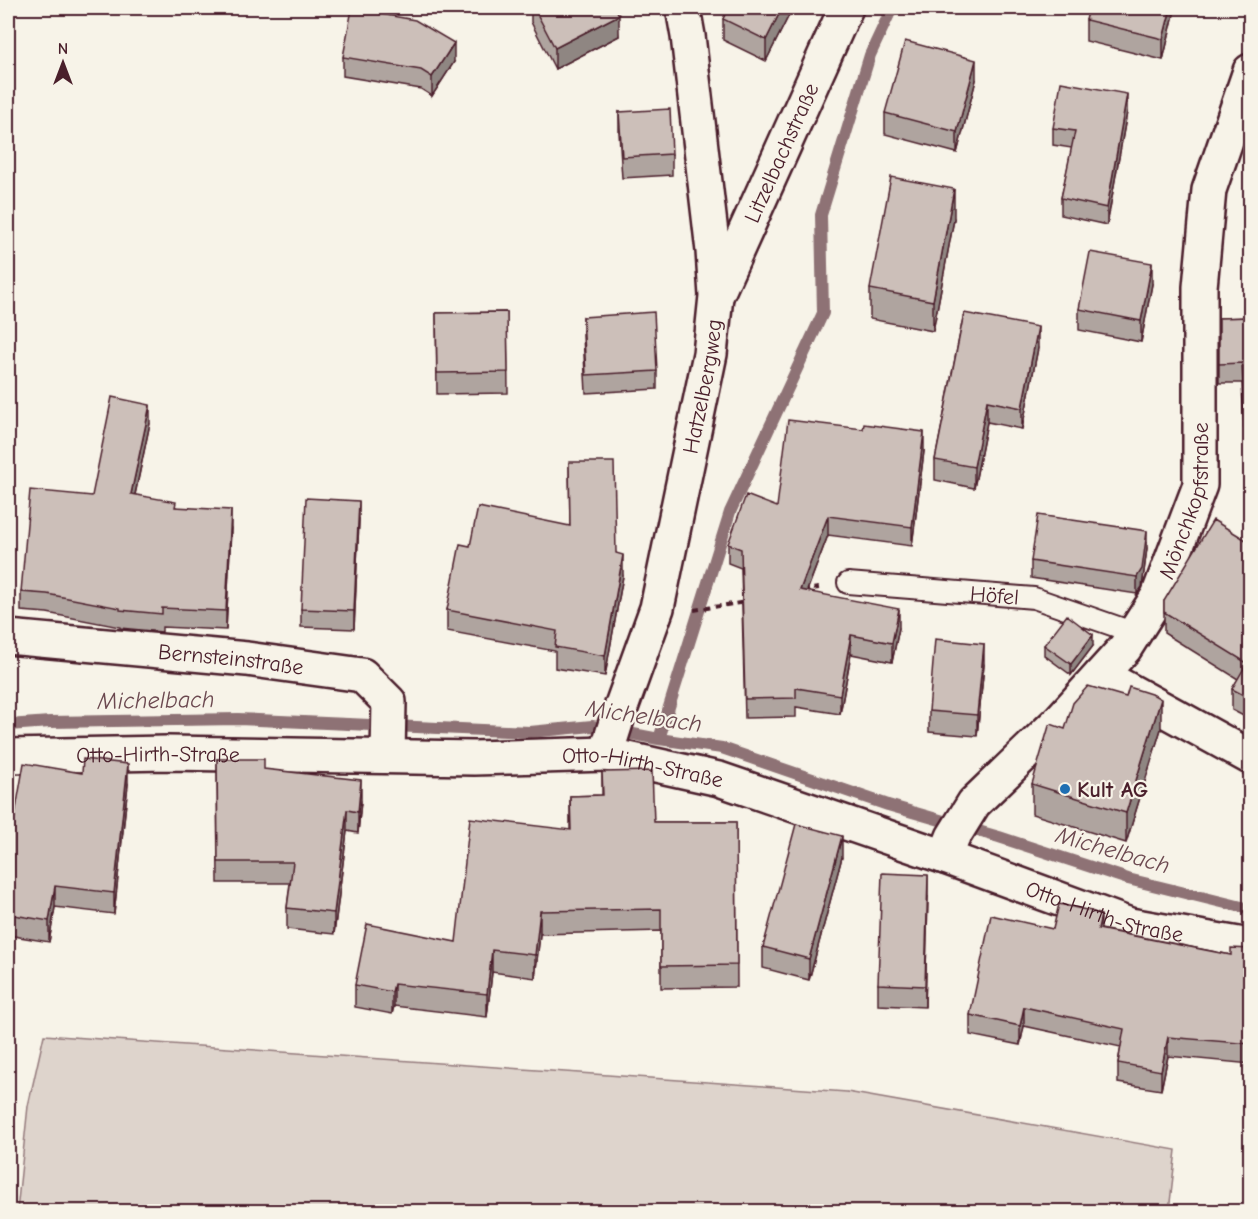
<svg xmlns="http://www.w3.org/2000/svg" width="1258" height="1219" viewBox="0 0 1258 1219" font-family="'Comic Neue',sans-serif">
	<rect width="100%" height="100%" fill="#f7f3e8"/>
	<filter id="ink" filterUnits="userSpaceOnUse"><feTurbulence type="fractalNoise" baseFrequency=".0167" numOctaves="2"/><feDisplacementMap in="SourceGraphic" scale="12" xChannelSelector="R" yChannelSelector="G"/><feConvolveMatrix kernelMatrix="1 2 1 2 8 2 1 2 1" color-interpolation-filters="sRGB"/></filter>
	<g filter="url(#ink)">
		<path fill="#ded4cc" stroke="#947a7c" stroke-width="1.5" d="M 44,1035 L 847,1092 L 1176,1150 L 1169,1211 L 17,1211 L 28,1106 Z"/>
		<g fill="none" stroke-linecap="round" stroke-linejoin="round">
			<path stroke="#8e7275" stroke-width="12" d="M 8,725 L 50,722 L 238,719 L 530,732 L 592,726 L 659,739 L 722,748 L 888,805 L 999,837 L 1128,879 L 1250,909
				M 659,739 L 730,512 L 823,313 L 821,215 L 870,55 L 892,8"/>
			<defs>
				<g id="lane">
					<path id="s1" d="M 848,583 L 1034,598 L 1135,633"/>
				</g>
				<g id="street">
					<path id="s2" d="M 718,292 L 846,8"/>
					<path id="s3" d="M 8,637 L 247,659 L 362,675 L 389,702 L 388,756"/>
					<path d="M 1101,675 L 1250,757"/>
					<path id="s4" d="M 606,754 L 618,716 L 657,608 L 710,354 L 716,296 L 713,251 L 688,36 L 683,8"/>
					<path id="s5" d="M 8,756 L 167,753 L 474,758 L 606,754 L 719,779 L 945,857 L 1130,925 L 1250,946"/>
					<path id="s6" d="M 945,857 L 953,837 L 974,803 L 1059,721 L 1125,648 L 1158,596 L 1200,485 L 1200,287 L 1209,190 L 1250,71"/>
				</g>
			</defs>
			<use href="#lane" stroke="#4a1f2b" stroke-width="24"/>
			<use href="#street" stroke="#4a1f2b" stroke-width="38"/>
			<path stroke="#4a1f2b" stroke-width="4" stroke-dasharray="6 4.5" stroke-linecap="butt" d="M 803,590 L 819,588
				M 694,610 L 746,602"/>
			<use href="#lane" stroke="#f7f3e8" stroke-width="20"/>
			<use href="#street" stroke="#f7f3e8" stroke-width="33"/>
		</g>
		<path fill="#afa49f" stroke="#4a1f2b" stroke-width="1.5" d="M 531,8 L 615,8 L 619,36 L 555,69 L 531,22 Z
			M 789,8 L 789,15 L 766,61 L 723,40 L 723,19 Z
			M 1174,8 L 1174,14 L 1163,60 L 1086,41 L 1086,20 Z
			M 343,57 L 454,62 L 432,96 L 421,89 L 343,76 Z
			M 976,80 L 957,153 L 885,134 L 885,113 Z
			M 619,112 L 672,154 L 672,175 L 622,178 L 619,133 Z
			M 1127,112 L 1107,225 L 1061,215 L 1061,198 L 1072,148 L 1053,145 L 1053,128 Z
			M 954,219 L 933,331 L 870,319 L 870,289 Z
			M 1152,284 L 1141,342 L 1079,330 L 1079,309 Z
			M 507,312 L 508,393 L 437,394 L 436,313 Z
			M 964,313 L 1038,348 L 1022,429 L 987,422 L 974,488 L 935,480 L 935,460 Z
			M 583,317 L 657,371 L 657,389 L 586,393 L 583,336 Z
			M 1251,317 L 1251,428 L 1244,428 L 1242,383 L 1219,383 L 1219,318 Z
			M 150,423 L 135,495 L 176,507 L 231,528 L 226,630 L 162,627 L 162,632 L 120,628 L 120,627 L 47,613 L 21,611 L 21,592 L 92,496 Z
			M 924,451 L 912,546 L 828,535 L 807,591 L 899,628 L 892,662 L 851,654 L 840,714 L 796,707 L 796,717 L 745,718 L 741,568 L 728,563 L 728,544 L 777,507 Z
			M 569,462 L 616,553 L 623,576 L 605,676 L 555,668 L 555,651 L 447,631 L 447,610 L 470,546 L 570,526 Z
			M 359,520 L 354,629 L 301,627 L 301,609 Z
			M 1251,543 L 1251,720 L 1232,710 L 1232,689 L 1238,679 L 1164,633 L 1164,601 Z
			M 1147,548 L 1142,587 L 1137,594 L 1031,578 L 1031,561 Z
			M 1044,645 L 1093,646 L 1071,675 L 1044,655 Z
			M 984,665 L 977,736 L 929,732 L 929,711 Z
			M 1065,729 L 1161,729 L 1126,843 L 1032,814 L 1032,784 Z
			M 217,759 L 361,801 L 358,833 L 347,831 L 334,934 L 287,929 L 287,908 L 290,883 L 218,883 Z
			M 602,772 L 654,822 L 736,822 L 737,987 L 661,988 L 661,931 L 540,934 L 535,978 L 492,972 L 487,1017 L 394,1006 L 392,1014 L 355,1007 L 355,985 L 456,942 L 570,830 L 570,796 L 602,795 Z
			M 128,784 L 114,914 L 55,907 L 49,942 L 8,935 L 8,855 Z
			M 842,857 L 809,980 L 763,968 L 763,947 Z
			M 928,896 L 925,1007 L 878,1005 L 878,984 Z
			M 1053,929 L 1101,929 L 1231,955 L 1251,949 L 1251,1064 L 1168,1056 L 1161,1090 L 1118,1083 L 1118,1063 L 1121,1047 L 1024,1026 L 1020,1045 L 970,1035 L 970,1015 Z"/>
		<path fill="#8f8682" stroke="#4a1f2b" stroke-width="1.5" d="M 782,8 L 789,8 L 789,15 L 766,61 L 766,40 Z
			M 1171,8 L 1174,8 L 1174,14 L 1163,60 L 1163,39 Z
			M 619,15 L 619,36 L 555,69 L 555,48 Z
			M 454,43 L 454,62 L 432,96 L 432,77 Z
			M 976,60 L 976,80 L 957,153 L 957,132 Z
			M 1127,94 L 1127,112 L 1107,225 L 1107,208 Z
			M 954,189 L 954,219 L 933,331 L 933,301 Z
			M 1152,263 L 1152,284 L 1141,342 L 1141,321 Z
			M 1038,327 L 1038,348 L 1022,429 L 1022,408 Z
			M 987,401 L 987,422 L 974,488 L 974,467 Z
			M 150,405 L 150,423 L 131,513 L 131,494 Z
			M 924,432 L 924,451 L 912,546 L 912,527 Z
			M 359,501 L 359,520 L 354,629 L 354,611 Z
			M 231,510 L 231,528 L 226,630 L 226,611 Z
			M 828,516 L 828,535 L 800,609 L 800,590 Z
			M 1147,531 L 1147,548 L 1142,587 L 1137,594 L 1137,577 Z
			M 623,555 L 623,576 L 605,676 L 605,656 Z
			M 899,609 L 899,628 L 892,662 L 892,643 Z
			M 851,635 L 851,654 L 840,714 L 840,695 Z
			M 1093,635 L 1093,646 L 1071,675 L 1071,664 Z
			M 984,644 L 984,665 L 977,736 L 977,715 Z
			M 1161,699 L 1161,729 L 1126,843 L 1126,813 Z
			M 128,764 L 128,784 L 114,914 L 114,893 Z
			M 361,780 L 361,801 L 358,833 L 358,812 Z
			M 347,810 L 347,831 L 334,934 L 334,913 Z
			M 842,836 L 842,857 L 809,980 L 809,959 Z
			M 928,875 L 928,896 L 925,1007 L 925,986 Z
			M 55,886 L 55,907 L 49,942 L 49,921 Z
			M 540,911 L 540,934 L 535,978 L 535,955 Z
			M 1101,915 L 1101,934 L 1098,929 Z
			M 492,950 L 492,972 L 487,1017 L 487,994 Z
			M 394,984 L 394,1006 L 392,1014 L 392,992 Z
			M 1024,1007 L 1024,1026 L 1020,1045 L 1020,1026 Z
			M 1168,1037 L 1168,1056 L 1161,1090 L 1161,1071 Z"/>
		<path fill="#ccbfb9" stroke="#4a1f2b" stroke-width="1.5" d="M 534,8 L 615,8 L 619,15 L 555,48 Z
			M 728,8 L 782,8 L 766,40 L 723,19 Z
			M 1089,8 L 1171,8 L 1163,39 L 1086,20 Z
			M 352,9 L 415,20 L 454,43 L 432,77 L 421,70 L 343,57 Z
			M 905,41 L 976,60 L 957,132 L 885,113 Z
			M 1061,82 L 1127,94 L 1107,208 L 1061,198 L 1075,131 L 1053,128 Z
			M 670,109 L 672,154 L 622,157 L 619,112 Z
			M 891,177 L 954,189 L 933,301 L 870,289 Z
			M 1090,252 L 1152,263 L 1141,321 L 1079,309 Z
			M 507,312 L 508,372 L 437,373 L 436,313 Z
			M 654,312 L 657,371 L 586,375 L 583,317 Z
			M 964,313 L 1038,327 L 1022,408 L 987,401 L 974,467 L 935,460 Z
			M 1251,317 L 1251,408 L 1244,408 L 1242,363 L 1219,364 L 1219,318 Z
			M 112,397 L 150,405 L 131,494 L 176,502 L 175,507 L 231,510 L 226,611 L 162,608 L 162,614 L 120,610 L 120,608 L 47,594 L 21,592 L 30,490 L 92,496 Z
			M 788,420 L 863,429 L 864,424 L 924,432 L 912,527 L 828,516 L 800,590 L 899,609 L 892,643 L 851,635 L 840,695 L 796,688 L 796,698 L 745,699 L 741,549 L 728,544 L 746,495 L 777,507 Z
			M 569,462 L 614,462 L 616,553 L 623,555 L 605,656 L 555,647 L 557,631 L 447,610 L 460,544 L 470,546 L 478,507 L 570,526 Z
			M 306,498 L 359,501 L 354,611 L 301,609 Z
			M 1038,515 L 1147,531 L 1142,569 L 1137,577 L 1031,561 Z
			M 1213,520 L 1251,543 L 1251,699 L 1232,689 L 1247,663 L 1164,612 L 1164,601 Z
			M 1067,615 L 1093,635 L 1071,664 L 1044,645 Z
			M 935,639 L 984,644 L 977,715 L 929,711 Z
			M 1088,686 L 1126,697 L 1129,687 L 1154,695 L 1161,699 L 1126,813 L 1032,784 L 1049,726 L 1051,724 L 1065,729 L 1073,703 Z
			M 83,759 L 128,764 L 114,893 L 55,886 L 49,921 L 8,914 L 8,855 L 24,763 L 82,773 Z
			M 217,759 L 264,759 L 264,769 L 361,780 L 358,812 L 347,810 L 334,913 L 287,908 L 293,862 L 218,862 Z
			M 652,771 L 654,822 L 736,822 L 737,965 L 661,966 L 661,909 L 540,911 L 535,955 L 492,950 L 487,994 L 394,984 L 392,992 L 355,985 L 367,924 L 456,942 L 470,818 L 571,830 L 570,796 L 603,795 L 602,772 Z
			M 796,824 L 842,836 L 809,959 L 763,947 Z
			M 882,873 L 928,875 L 925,986 L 878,984 Z
			M 1059,904 L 1091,911 L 1101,915 L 1098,929 L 1231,955 L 1231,948 L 1251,949 L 1251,1044 L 1168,1037 L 1161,1071 L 1118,1063 L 1124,1029 L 1024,1007 L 1020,1026 L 970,1015 L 991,915 L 1053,929 Z"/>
	</g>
	<circle fill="#1f6fb2" stroke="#f7f3e8" stroke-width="2" cx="1065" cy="789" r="6"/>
	<g text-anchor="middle" stroke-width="4.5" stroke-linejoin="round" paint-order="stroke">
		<g font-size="22" fill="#4a1f2b" stroke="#f7f3e8">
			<text dy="8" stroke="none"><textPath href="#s2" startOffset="153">Litzelbachstraße</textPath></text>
			<text dy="8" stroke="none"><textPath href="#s4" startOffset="381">Hatzelbergweg</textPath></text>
			<text dy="8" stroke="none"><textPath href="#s6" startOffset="440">Mönchkopfstraße</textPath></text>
			<text dy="8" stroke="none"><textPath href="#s1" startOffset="147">Höfel</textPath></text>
			<text dy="8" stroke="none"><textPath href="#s3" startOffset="224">Bernsteinstraße</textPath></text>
			<text dy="8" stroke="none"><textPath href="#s5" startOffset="150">Otto-Hirth-Straße</textPath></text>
			<text dy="8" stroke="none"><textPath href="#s5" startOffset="636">Otto-Hirth-Straße</textPath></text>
			<text dy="8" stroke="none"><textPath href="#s5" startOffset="1122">Otto-Hirth-Straße</textPath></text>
		</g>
		<g font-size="22" font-weight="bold" fill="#4a1f2b" stroke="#f7f3e8" text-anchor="start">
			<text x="1077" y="797">Kult AG</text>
		</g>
		<g font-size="24" font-style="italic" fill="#6c4950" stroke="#f7f3e8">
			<text transform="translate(156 700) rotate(-1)" y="8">Michelbach</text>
			<text transform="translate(644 716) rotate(8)" y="8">Michelbach</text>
			<text transform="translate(1113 850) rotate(16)" y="8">Michelbach</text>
		</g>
	</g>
	<rect width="1258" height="1219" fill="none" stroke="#f7f3e8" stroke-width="30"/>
	<rect x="15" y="15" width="1228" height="1189" fill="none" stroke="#4a1f2b" stroke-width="2" filter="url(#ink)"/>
	<g transform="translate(63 63)" stroke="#f7f3e8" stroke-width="4.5" paint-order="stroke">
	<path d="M0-4.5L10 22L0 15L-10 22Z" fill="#4a1f2b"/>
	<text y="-9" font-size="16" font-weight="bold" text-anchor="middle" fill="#4a1f2b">N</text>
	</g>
</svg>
